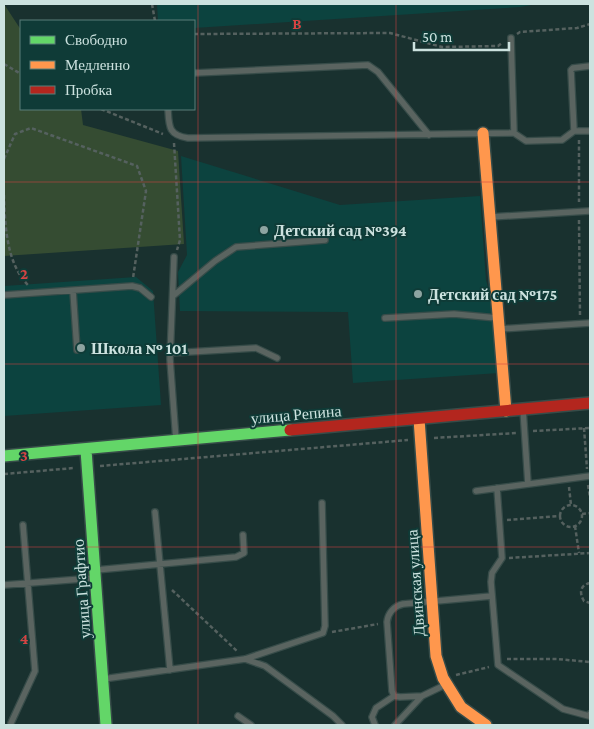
<svg xmlns="http://www.w3.org/2000/svg" width="594" height="729" viewBox="0 0 594 729" font-family="'Crimson Pro',serif">
	<rect width="100%" height="100%" fill="#19312f"/>
	<path fill="#0c433f" d="M 157,4 L 537,4 L 520,7 L 194,28 L 194,21 L 158,21 Z
		M 181,156 L 340,205 L 480,196 L 486,280 L 494,309 L 499,373 L 353,383 L 348,312 L 180,311 L 178,272 L 187,255 Z
		M 136,277 L 153,291 L 161,405 L 4,416 L 4,286 Z"/>
	<path fill="#354c32" d="M 4,4 L 21,30 L 21,109 L 81,109 L 83,125 L 178,151 L 184,244 L 4,256 Z"/>
	<g fill="none" stroke-linecap="round" stroke-linejoin="round">
		<defs>
			<path id="lane" d="M 511,38 L 514,133
				M 194,73 L 368,65 L 378,72 L 429,135
				M 168,109 C 169,126 168,135 188,138 L 514,133 L 526,141 L 562,140 L 574,131 L 590,131
				M 574,131 L 571,70 L 573,68 L 590,66
				M 490,217 L 589,211
				M 174,257 L 170,359 L 176,440
				M 73,291 L 77,350
				M 4,295 L 132,286 L 140,288 L 151,297
				M 173,296 L 215,261 L 236,247 L 325,240
				M 385,318 L 454,314 L 497,318
				M 500,329 L 590,323
				M 171,353 L 256,348 L 277,358
				M 523,409 L 528,484
				M 497,488 L 502,558 L 492,573 L 491,582 L 498,665 L 563,709 L 589,716 L 590,714
				M 476,491 L 590,476
				M 155,512 L 170,670
				M 96,570 L 236,557 L 244,553 L 243,535
				M 4,585 L 95,578
				M 245,659 L 265,666 L 333,716 L 342,725
				M 103,679 L 245,659 L 323,633 L 325,626 L 322,503
				M 422,696 L 400,697 L 394,696 L 392,691 L 387,622 C 388,613 394,606 403,604 L 492,596
				M 238,716 L 251,725
				M 11,723 L 35,671 L 23,525
				M 375,725 L 372,717 L 376,708 L 394,696
				M 395,725 L 422,696 L 445,685"/>
			<path id="fast" d="M 86,450 L 106,725
				M 4,456 L 290,430"/>
			<path id="slow" d="M 483,133 L 506,411
				M 419,419 L 436,656 L 443,678 L 461,707 L 486,725"/>
			<path id="jam" d="M 290,430 L 590,403"/>
		</defs>
		<use href="#lane" stroke="#374c49" stroke-width="8"/>
		<use href="#fast" stroke="#374c49" stroke-width="14"/>
		<use href="#slow" stroke="#374c49" stroke-width="14"/>
		<use href="#jam" stroke="#374c49" stroke-width="14"/>
		<path stroke="#55615f" stroke-width="2.5" stroke-dasharray="4 2.5" stroke-linecap="butt" d="M 152,4 L 155,21
			M 194,34 L 390,33 L 442,47 L 498,46 L 502,43
			M 517,34 L 520,32 L 577,28 L 590,24
			M 4,64 L 21,74
			M 101,109 L 163,134
			M 579,140 L 579,202
			M 174,143 L 180,240 L 177,250
			M 4,159 L 15,134 L 31,128 L 137,166 L 146,191 L 133,278
			M 4,195 C 5,224 6,263 28,285
			M 579,220 L 580,315
			M 584,428 L 587,469
			M 533,431 L 590,428
			M 434,438 L 516,433
			M 100,466 L 408,440
			M 4,474 L 74,468
			M 588,485 L 590,498
			M 569,487 L 571,505
			M560 516a11 11 0 1 1 22 0a11 11 0 1 1-22 0Z
			M 582,514 L 590,513
			M 507,520 L 560,516
			M 575,526 L 579,553
			M 509,558 L 590,553
			M 590,583 C 580,585 579,593 584,601 L 590,603
			M 172,590 L 237,651
			M 332,632 L 378,624
			M 507,659 L 557,659 L 590,662
			M 456,675 L 489,667"/>
		<use href="#lane" stroke="#5a6460" stroke-width="5.5"/>
		<use href="#fast" stroke="#63d668" stroke-width="11"/>
		<use href="#slow" stroke="#ff974d" stroke-width="11"/>
		<use href="#jam" stroke="#b3261e" stroke-width="11"/>
	</g>
	<path fill="none" stroke="#d44443" stroke-width="1" stroke-opacity="0.55" d="M 198,4 L 198,725M 396,4 L 396,725M 4,182 L 590,182M 4,364 L 590,364M 4,547 L 590,547"/>
	<g fill="#8da4a1" stroke="#0f3b37" stroke-width="2">
		<circle cx="264" cy="230" r="5"/>
		<circle cx="418" cy="294" r="5"/>
		<circle cx="81" cy="348" r="5"/>
	</g>
	<g text-anchor="middle" stroke-width="4" stroke-linejoin="round" paint-order="stroke">
		<g font-size="16" font-weight="bold" fill="#cce2df" stroke="#0f3b37" text-anchor="start">
			<text x="274" y="236">Детский сад №394</text>
			<text x="428" y="300">Детский сад №175</text>
			<text x="91" y="354">Школа № 101</text>
		</g>
		<g font-size="16" fill="#cce2df" stroke="#0f3b37">
			<text transform="translate(296 414) rotate(-5)" y="6">улица Репина</text>
			<text transform="translate(415 583) rotate(-94)" y="6">Двинская улица</text>
			<text transform="translate(81 589) rotate(-94)" y="6">улица Графтио</text>
		</g>
	</g>
	<g font-size="16" text-anchor="middle" font-weight="bold" fill="#d44443" stroke="#0f3b37" stroke-width="4" stroke-linejoin="round" paint-order="stroke">
		<text x="297" y="29">B</text>
		<text x="24" y="279">2</text>
		<text x="24" y="461">3</text>
		<text x="24" y="644">4</text>
	</g>
	<rect width="594" height="729" fill="none" stroke="#cce2df" stroke-width="10"/>
	<rect x="20" y="20" width="175" height="90" fill="#0f3b37" stroke="#5b7e7a"/>
	<rect x="30" y="36" width="25" height="8" fill="#63d668" stroke="#5b7e7a"/>
	<text x="65" y="45" font-size="15" fill="#cce2df">Свободно</text>
	<rect x="30" y="61" width="25" height="8" fill="#ff974d" stroke="#5b7e7a"/>
	<text x="65" y="70" font-size="15" fill="#cce2df">Медленно</text>
	<rect x="30" y="86" width="25" height="8" fill="#b3261e" stroke="#5b7e7a"/>
	<text x="65" y="95" font-size="15" fill="#cce2df">Пробка</text>
	<path d="M414 42v8h95v-8" fill="none" stroke="#cce2df" stroke-width="2.5"/>
	<text x="422" y="42" font-size="15" fill="#cce2df" stroke="#0f3b37" stroke-width="4" paint-order="stroke">50 m</text>
</svg>
